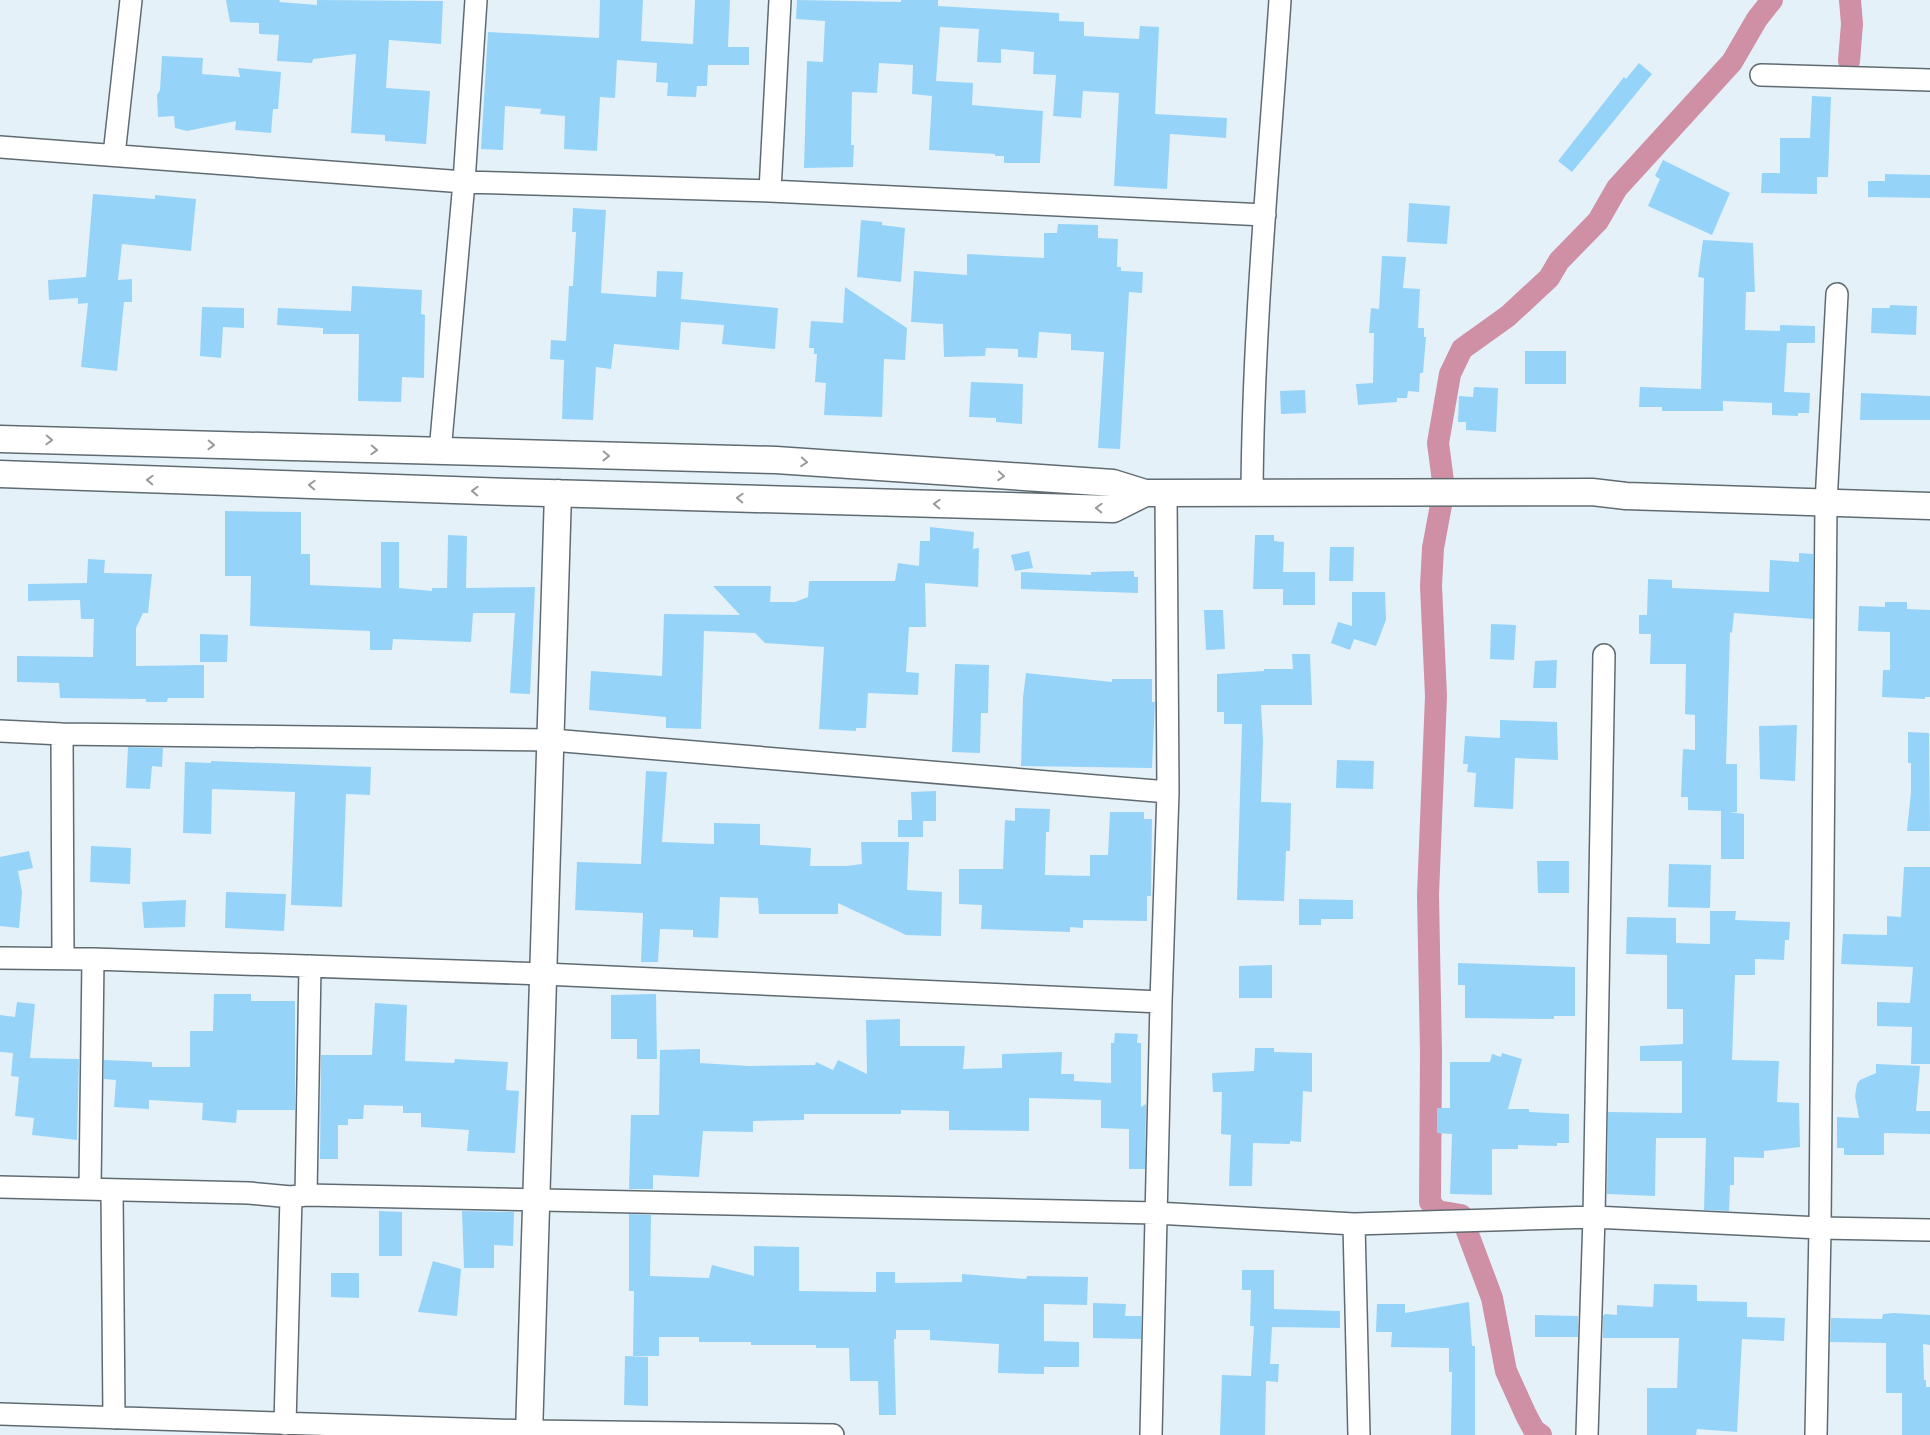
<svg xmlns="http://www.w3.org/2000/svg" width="1930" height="1435" viewBox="0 0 1930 1435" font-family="'Zilla Slab',serif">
	<rect width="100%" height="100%" fill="#e5f1f9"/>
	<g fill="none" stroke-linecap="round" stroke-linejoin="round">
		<path stroke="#cf8fa4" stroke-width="22" d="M 1849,61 L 1852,24 L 1850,0
			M 1461,1215 L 1437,1211 L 1430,1202 L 1431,1053 L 1428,895 L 1436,696 L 1431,586 L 1433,548 L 1444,489 L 1438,443 L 1450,374 L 1462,349 L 1508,316 L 1549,278 L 1559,261 L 1598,221 L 1617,188 L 1732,62 L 1757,19 L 1772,0
			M 1465,1226 L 1492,1298 L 1506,1371 L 1526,1415 L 1534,1430 L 1541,1435"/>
	</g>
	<path fill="#95d4f8" d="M 226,0 L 280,0 L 279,2 L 317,5 L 317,0 L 443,1 L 441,44 L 389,40 L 386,88 L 430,91 L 426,144 L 385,141 L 385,135 L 351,133 L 356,54 L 313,59 L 312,63 L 277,61 L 279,35 L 259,34 L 259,23 L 230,22 Z
		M 600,0 L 643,0 L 641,41 L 693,44 L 695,0 L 730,0 L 728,47 L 749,47 L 749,65 L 708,65 L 707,86 L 697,86 L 696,97 L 667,96 L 668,83 L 656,82 L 657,63 L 617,60 L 615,98 L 600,97 L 597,151 L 564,149 L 565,116 L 540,114 L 541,109 L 505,106 L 503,150 L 481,149 L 488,32 L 599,38 Z
		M 797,0 L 901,2 L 901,0 L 938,0 L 938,6 L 1059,13 L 1059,21 L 1084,22 L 1084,36 L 1139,39 L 1140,26 L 1159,27 L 1155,114 L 1227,118 L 1226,138 L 1170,134 L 1167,189 L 1114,186 L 1119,93 L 1083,91 L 1081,118 L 1053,116 L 1056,75 L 1033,74 L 1034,52 L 1001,49 L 1001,63 L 977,62 L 979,29 L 940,27 L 936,81 L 973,83 L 972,105 L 1043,111 L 1040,163 L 1004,163 L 1004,156 L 995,156 L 995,154 L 929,150 L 932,96 L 912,94 L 913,65 L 879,63 L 877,93 L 852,92 L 851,145 L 854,145 L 853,167 L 804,168 L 807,61 L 823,62 L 825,21 L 796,19 Z
		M 162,56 L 203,58 L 202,74 L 240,77 L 238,68 L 281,72 L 278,109 L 273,109 L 271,133 L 235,130 L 236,121 L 187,131 L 175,128 L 174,116 L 158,117 L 157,95 L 160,90 Z
		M 1639,63 L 1652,74 L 1572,172 L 1558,161 L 1624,77 L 1626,79 Z
		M 1812,96 L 1831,97 L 1828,177 L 1817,177 L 1817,194 L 1761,193 L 1762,173 L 1780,173 L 1780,138 L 1810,138 Z
		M 1663,160 L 1730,193 L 1712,235 L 1648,206 L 1660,179 L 1655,176 Z
		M 1885,174 L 1930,175 L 1930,198 L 1868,197 L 1868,181 L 1885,181 Z
		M 93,194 L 155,199 L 155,195 L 196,199 L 191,251 L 122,244 L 118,280 L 132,279 L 132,302 L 124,302 L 117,371 L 81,367 L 88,303 L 78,304 L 78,298 L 49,300 L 48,280 L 86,277 Z
		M 1409,203 L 1450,206 L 1447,244 L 1407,242 Z
		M 573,208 L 606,210 L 601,293 L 656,297 L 657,271 L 683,272 L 681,299 L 778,308 L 775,349 L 722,344 L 724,325 L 681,322 L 679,350 L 614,344 L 611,369 L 596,367 L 593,420 L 562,419 L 564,360 L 550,359 L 551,340 L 566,341 L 569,286 L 573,286 L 576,232 L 572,232 Z
		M 861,220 L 882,222 L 882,225 L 905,228 L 901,282 L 857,277 Z
		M 1058,224 L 1098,225 L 1098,238 L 1118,239 L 1117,267 L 1121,267 L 1121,271 L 1143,272 L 1142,293 L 1129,292 L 1120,449 L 1098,448 L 1104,352 L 1071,350 L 1071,334 L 1039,332 L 1037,358 L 1018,357 L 1018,349 L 986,348 L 985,356 L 944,357 L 943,324 L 911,322 L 914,271 L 967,275 L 967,254 L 1044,258 L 1044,233 L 1057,233 Z
		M 1703,240 L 1753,243 L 1755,292 L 1746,292 L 1745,330 L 1780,331 L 1780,325 L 1815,326 L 1815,343 L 1787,343 L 1784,392 L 1810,393 L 1809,413 L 1798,413 L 1798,416 L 1772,415 L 1772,403 L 1723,401 L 1723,411 L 1662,411 L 1662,407 L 1639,407 L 1640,387 L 1701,389 L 1704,278 L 1698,277 Z
		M 1382,256 L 1406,257 L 1403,288 L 1420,289 L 1418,328 L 1424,328 L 1424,337 L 1426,337 L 1423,373 L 1420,373 L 1419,392 L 1408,391 L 1407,398 L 1397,398 L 1397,402 L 1358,405 L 1356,384 L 1373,383 L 1374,333 L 1369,333 L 1371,308 L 1379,309 Z
		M 352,286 L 422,290 L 421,314 L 425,315 L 424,378 L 402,377 L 401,402 L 358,401 L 359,334 L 323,334 L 323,328 L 277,325 L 278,308 L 351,311 Z
		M 845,287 L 907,328 L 905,360 L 884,359 L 882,417 L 824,415 L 826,383 L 815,382 L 817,354 L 814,354 L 814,348 L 809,348 L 811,321 L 843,323 Z
		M 1890,305 L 1917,306 L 1916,335 L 1871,333 L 1872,308 L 1890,308 Z
		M 202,307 L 244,308 L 244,328 L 223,327 L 221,358 L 200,356 Z
		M 1525,351 L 1566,351 L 1566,384 L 1525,384 Z
		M 971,382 L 1023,384 L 1022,424 L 996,422 L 996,418 L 969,417 Z
		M 1474,387 L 1498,388 L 1496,432 L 1466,430 L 1466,422 L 1458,422 L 1459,396 L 1473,397 Z
		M 1305,390 L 1306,413 L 1281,414 L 1280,391 Z
		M 1861,393 L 1930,396 L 1930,420 L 1860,420 Z
		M 225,511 L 301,512 L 301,554 L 310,554 L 310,585 L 381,588 L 381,542 L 399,542 L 399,588 L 432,591 L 432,588 L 447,588 L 448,535 L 467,536 L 466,588 L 535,587 L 530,694 L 510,693 L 515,613 L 473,613 L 471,642 L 393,639 L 392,650 L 370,650 L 370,631 L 250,626 L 251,576 L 225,576 Z
		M 930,527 L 974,532 L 973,549 L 979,548 L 978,587 L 925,583 L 926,627 L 909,627 L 906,672 L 919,673 L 918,695 L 868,693 L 866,728 L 856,728 L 856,731 L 819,729 L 824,647 L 765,643 L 755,633 L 704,631 L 701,729 L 666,728 L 666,717 L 589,710 L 591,671 L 662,676 L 664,614 L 740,615 L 713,586 L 771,586 L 770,602 L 795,602 L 808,597 L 809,581 L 895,581 L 898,563 L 919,566 L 920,541 L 930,541 Z
		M 1255,535 L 1274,535 L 1274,541 L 1284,542 L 1283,572 L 1315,572 L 1315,605 L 1283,605 L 1283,589 L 1253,589 Z
		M 1330,547 L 1354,547 L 1353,581 L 1329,581 Z
		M 1029,551 L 1033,568 L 1015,571 L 1011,555 Z
		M 1799,553 L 1813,554 L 1813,619 L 1734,613 L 1732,633 L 1730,632 L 1726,764 L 1737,764 L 1737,812 L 1729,812 L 1744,814 L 1744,859 L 1721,859 L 1721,811 L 1688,810 L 1688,797 L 1681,797 L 1683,749 L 1695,750 L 1695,715 L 1685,714 L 1686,664 L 1650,664 L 1651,634 L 1639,634 L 1639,615 L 1647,615 L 1648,579 L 1672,580 L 1672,588 L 1769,592 L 1770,560 L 1799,562 Z
		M 88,559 L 105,560 L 104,573 L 152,574 L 148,613 L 143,613 L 136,628 L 136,666 L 204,665 L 204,698 L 168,698 L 167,702 L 146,702 L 146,699 L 60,698 L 59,683 L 17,682 L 17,656 L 93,657 L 94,619 L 81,619 L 80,600 L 28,601 L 28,584 L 87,583 Z
		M 1134,571 L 1134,577 L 1138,577 L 1138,593 L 1021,589 L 1021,572 L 1091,575 L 1091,572 Z
		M 1352,592 L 1385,592 L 1386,620 L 1376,646 L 1354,639 L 1350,650 L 1331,643 L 1338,622 L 1352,626 Z
		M 1885,602 L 1907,602 L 1907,609 L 1930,610 L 1930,697 L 1925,697 L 1925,699 L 1882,697 L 1883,670 L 1890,670 L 1890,632 L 1858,631 L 1859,606 L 1885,607 Z
		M 1204,610 L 1223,610 L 1225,649 L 1206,650 Z
		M 1491,624 L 1516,625 L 1514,660 L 1490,659 Z
		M 200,634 L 228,635 L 227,662 L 200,662 Z
		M 1292,654 L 1310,654 L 1312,705 L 1261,705 L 1263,741 L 1261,802 L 1291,803 L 1290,851 L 1286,851 L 1284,901 L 1237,900 L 1242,724 L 1224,724 L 1224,712 L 1217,712 L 1217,674 L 1264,671 L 1264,669 L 1293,669 Z
		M 1557,660 L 1556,688 L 1533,688 L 1535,661 Z
		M 955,664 L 989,665 L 988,713 L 981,713 L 980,753 L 952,752 Z
		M 1026,673 L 1112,682 L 1112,679 L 1152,679 L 1152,702 L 1155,702 L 1152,768 L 1021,766 L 1023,697 Z
		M 1500,720 L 1557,722 L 1558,760 L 1515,758 L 1513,809 L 1474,807 L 1476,773 L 1467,772 L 1468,764 L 1463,764 L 1465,736 L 1500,738 Z
		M 1797,725 L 1795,781 L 1760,779 L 1759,726 Z
		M 1908,732 L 1929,733 L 1930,831 L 1907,831 L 1911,792 L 1911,763 L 1908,763 Z
		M 128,747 L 163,748 L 162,767 L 152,766 L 150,789 L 126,788 Z
		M 1337,760 L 1374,761 L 1373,789 L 1336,788 Z
		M 211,761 L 371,767 L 370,795 L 346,794 L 342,907 L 291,905 L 295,792 L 212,789 L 211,834 L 183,833 L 185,762 L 211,763 Z
		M 646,771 L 667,772 L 662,842 L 714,844 L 714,823 L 760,824 L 760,845 L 811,848 L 810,866 L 847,866 L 862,864 L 861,842 L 909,842 L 907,890 L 942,892 L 941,936 L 906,935 L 838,903 L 838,914 L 759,914 L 758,898 L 720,897 L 718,938 L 693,937 L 693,930 L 660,929 L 658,962 L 641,962 L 643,913 L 575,910 L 577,862 L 641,864 Z
		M 936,791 L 936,821 L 923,821 L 923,837 L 898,837 L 898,820 L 912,820 L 911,792 Z
		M 1015,808 L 1050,809 L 1049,832 L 1046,832 L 1045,875 L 1090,876 L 1090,855 L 1108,855 L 1110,812 L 1144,812 L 1144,819 L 1152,819 L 1151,896 L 1147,896 L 1147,921 L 1083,920 L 1083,928 L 1070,927 L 1070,932 L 981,929 L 982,905 L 959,904 L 959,869 L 1003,869 L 1005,820 L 1015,821 Z
		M 91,846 L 131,848 L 130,884 L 90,882 Z
		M 29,851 L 33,868 L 18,871 L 22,892 L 19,928 L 0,926 L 0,857 Z
		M 1537,861 L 1569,861 L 1569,893 L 1538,893 Z
		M 1669,864 L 1711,865 L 1710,908 L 1668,907 Z
		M 1904,867 L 1930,867 L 1930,1064 L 1911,1064 L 1912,1027 L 1877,1026 L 1877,1002 L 1910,1003 L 1913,967 L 1841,964 L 1843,934 L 1887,935 L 1887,916 L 1901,917 Z
		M 226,892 L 286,894 L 284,931 L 225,928 Z
		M 1299,899 L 1353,900 L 1353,919 L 1321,919 L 1321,925 L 1299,925 Z
		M 186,900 L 185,927 L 144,928 L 142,902 Z
		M 1710,911 L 1736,911 L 1735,920 L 1790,922 L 1789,940 L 1785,940 L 1784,960 L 1755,959 L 1755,975 L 1735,975 L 1732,1060 L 1779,1061 L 1777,1102 L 1799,1103 L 1800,1147 L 1764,1151 L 1764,1158 L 1734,1157 L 1734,1185 L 1730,1185 L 1729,1211 L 1704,1210 L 1706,1138 L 1656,1138 L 1655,1196 L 1607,1194 L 1608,1112 L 1682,1113 L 1682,1061 L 1640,1061 L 1640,1046 L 1683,1044 L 1683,1009 L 1667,1009 L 1667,955 L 1626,954 L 1627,917 L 1676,918 L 1676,943 L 1710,944 Z
		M 1458,963 L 1575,967 L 1575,1016 L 1554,1016 L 1554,1019 L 1465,1018 L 1465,985 L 1458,985 Z
		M 1272,965 L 1272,998 L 1239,998 L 1239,966 Z
		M 214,994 L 251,994 L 251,1001 L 295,1001 L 295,1110 L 237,1110 L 236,1123 L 202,1120 L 203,1103 L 149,1100 L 149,1109 L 114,1107 L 116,1080 L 104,1079 L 104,1060 L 152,1062 L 152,1067 L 190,1067 L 190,1031 L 213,1031 Z
		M 656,994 L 657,1059 L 637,1059 L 637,1039 L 611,1039 L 611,995 Z
		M 17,1002 L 35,1004 L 30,1058 L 79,1059 L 77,1140 L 32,1135 L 34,1118 L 15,1116 L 19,1077 L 11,1076 L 13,1053 L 0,1052 L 0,1015 L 15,1017 Z
		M 375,1003 L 407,1005 L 405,1061 L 454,1063 L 455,1059 L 508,1062 L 506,1090 L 519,1091 L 515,1153 L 467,1151 L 469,1130 L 421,1127 L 421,1113 L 403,1113 L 403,1106 L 364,1105 L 363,1119 L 348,1119 L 348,1125 L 338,1125 L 338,1159 L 320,1159 L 321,1055 L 372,1055 Z
		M 900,1019 L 900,1046 L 965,1046 L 963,1069 L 1002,1068 L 1002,1054 L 1062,1052 L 1061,1074 L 1074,1074 L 1074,1081 L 1111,1083 L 1111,1043 L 1114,1043 L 1115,1033 L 1138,1034 L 1137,1043 L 1141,1043 L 1141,1107 L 1146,1104 L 1145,1169 L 1129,1169 L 1129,1129 L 1101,1128 L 1101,1100 L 1029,1098 L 1029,1131 L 949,1130 L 949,1111 L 901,1110 L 901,1114 L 804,1114 L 804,1120 L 753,1121 L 753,1132 L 703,1131 L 699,1177 L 653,1175 L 653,1189 L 629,1189 L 631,1115 L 659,1115 L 660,1050 L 700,1049 L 700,1063 L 749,1066 L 815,1065 L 816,1062 L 833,1070 L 838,1060 L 867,1074 L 866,1020 Z
		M 1255,1048 L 1274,1048 L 1274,1052 L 1312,1053 L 1312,1092 L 1303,1091 L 1301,1142 L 1290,1141 L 1290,1144 L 1253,1143 L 1252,1186 L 1229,1186 L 1231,1135 L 1221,1134 L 1222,1092 L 1213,1092 L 1212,1073 L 1254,1071 Z
		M 1502,1053 L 1522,1059 L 1508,1109 L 1529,1109 L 1529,1112 L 1569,1114 L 1569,1143 L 1557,1143 L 1557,1146 L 1518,1145 L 1518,1149 L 1492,1149 L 1492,1195 L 1450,1194 L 1452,1134 L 1437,1133 L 1437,1108 L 1450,1108 L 1450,1062 L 1490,1062 L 1492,1054 L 1501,1057 Z
		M 1876,1064 L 1920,1066 L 1916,1111 L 1930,1111 L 1930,1134 L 1884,1133 L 1884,1155 L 1844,1155 L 1844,1148 L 1837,1148 L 1837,1117 L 1859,1118 L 1855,1096 L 1857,1084 L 1860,1080 L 1876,1073 Z
		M 379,1211 L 402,1212 L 402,1256 L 379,1256 Z
		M 462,1211 L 514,1212 L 513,1246 L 494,1245 L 494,1268 L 464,1268 Z
		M 629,1214 L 651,1215 L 650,1276 L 709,1278 L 712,1265 L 754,1276 L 754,1246 L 799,1247 L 799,1291 L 876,1292 L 876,1272 L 895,1272 L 895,1283 L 962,1282 L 962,1274 L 1026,1279 L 1027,1276 L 1088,1277 L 1087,1305 L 1044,1304 L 1044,1341 L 1079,1342 L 1079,1367 L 1044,1367 L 1044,1374 L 998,1373 L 999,1344 L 930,1340 L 930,1330 L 896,1330 L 896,1339 L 894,1339 L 896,1415 L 879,1415 L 878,1381 L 850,1381 L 849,1348 L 816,1348 L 816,1345 L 751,1345 L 751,1342 L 699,1342 L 699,1337 L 659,1337 L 659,1356 L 633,1356 L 634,1291 L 629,1291 Z
		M 433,1261 L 461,1269 L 457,1316 L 418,1312 Z
		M 1242,1270 L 1274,1270 L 1274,1309 L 1340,1311 L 1340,1328 L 1272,1327 L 1270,1364 L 1279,1364 L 1278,1382 L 1266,1381 L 1265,1435 L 1220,1435 L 1222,1375 L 1251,1376 L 1254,1326 L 1250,1326 L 1251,1290 L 1242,1290 Z
		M 331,1273 L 359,1273 L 359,1298 L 331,1297 Z
		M 1654,1284 L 1697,1285 L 1697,1301 L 1747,1302 L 1747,1317 L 1785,1318 L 1784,1341 L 1742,1339 L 1737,1432 L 1697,1429 L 1696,1435 L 1647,1435 L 1647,1388 L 1677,1388 L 1679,1338 L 1603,1338 L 1603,1316 L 1605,1314 L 1617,1315 L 1617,1305 L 1653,1307 Z
		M 1469,1302 L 1472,1346 L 1475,1346 L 1475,1435 L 1451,1435 L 1452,1372 L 1449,1372 L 1449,1348 L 1391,1347 L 1392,1332 L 1376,1332 L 1377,1304 L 1405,1304 L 1405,1313 Z
		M 1093,1303 L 1126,1304 L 1125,1316 L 1141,1316 L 1141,1339 L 1093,1338 Z
		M 1894,1313 L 1930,1315 L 1930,1345 L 1923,1344 L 1924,1380 L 1926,1380 L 1926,1387 L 1930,1387 L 1930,1435 L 1902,1435 L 1902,1393 L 1886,1393 L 1886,1343 L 1830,1342 L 1831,1318 L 1882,1319 L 1883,1314 Z
		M 1535,1315 L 1578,1316 L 1578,1337 L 1535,1337 Z
		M 625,1356 L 648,1357 L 648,1406 L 624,1405 Z"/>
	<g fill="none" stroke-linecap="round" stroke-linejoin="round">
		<defs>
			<path id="minor" d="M 1761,75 L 1930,80
				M 0,147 L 464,182 L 770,191 L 1265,215
				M 114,155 L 131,0
				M 770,191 L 780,0
				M 440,452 L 464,182 L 476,0
				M 1252,494 C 1253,329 1269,164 1280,0
				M 0,731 L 62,734 L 552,740 L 1168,792
				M 62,734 L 63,958
				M 0,958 L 93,959 L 544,974 L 1161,1002
				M 0,1187 L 249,1193 L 291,1197 L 306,1195 L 1156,1213 L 1354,1224 L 1594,1217 L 1820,1228 L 1930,1230
				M 90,1189 L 93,959
				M 112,1190 L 114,1418
				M 306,1195 L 310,966
				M 1354,1224 L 1359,1435
				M 0,1414 L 529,1431 L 833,1435
				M 285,1424 L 291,1197
				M 1151,1435 L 1161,1002 L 1168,792 L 1166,494
				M 1587,1435 L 1594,1217 L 1604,655
				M 1816,1435 L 1820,1228 L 1826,503 L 1837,294"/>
			<path id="tertiary" d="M 0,439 L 776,460 L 1113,483 L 1145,493 L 1592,492 L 1626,496 L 1930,506
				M 0,474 L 512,492 L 1113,509 L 1145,493
				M 529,1435 L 558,493"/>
		</defs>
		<use href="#minor" stroke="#606b71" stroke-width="24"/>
		<use href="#tertiary" stroke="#606b71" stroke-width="29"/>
		<use href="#minor" stroke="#fff" stroke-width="21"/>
		<use href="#tertiary" stroke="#fff" stroke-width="26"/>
	</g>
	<defs><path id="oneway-chevron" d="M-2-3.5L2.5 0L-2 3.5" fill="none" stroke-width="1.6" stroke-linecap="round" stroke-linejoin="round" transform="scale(1.25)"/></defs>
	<g stroke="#999c9d">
		<use href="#oneway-chevron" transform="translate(49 440) rotate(2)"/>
		<use href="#oneway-chevron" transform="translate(211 445) rotate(2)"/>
		<use href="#oneway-chevron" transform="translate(374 450) rotate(2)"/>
		<use href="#oneway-chevron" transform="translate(606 456) rotate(1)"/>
		<use href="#oneway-chevron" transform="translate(804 462) rotate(4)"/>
		<use href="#oneway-chevron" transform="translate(1001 476) rotate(4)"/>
		<use href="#oneway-chevron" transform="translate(150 480) rotate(-178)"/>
		<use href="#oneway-chevron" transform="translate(312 485) rotate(-178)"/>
		<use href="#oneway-chevron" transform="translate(475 491) rotate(-178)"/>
		<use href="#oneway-chevron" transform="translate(740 498) rotate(-178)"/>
		<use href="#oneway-chevron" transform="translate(937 504) rotate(-178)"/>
		<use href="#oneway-chevron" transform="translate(1099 508) rotate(-178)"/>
	</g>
</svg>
